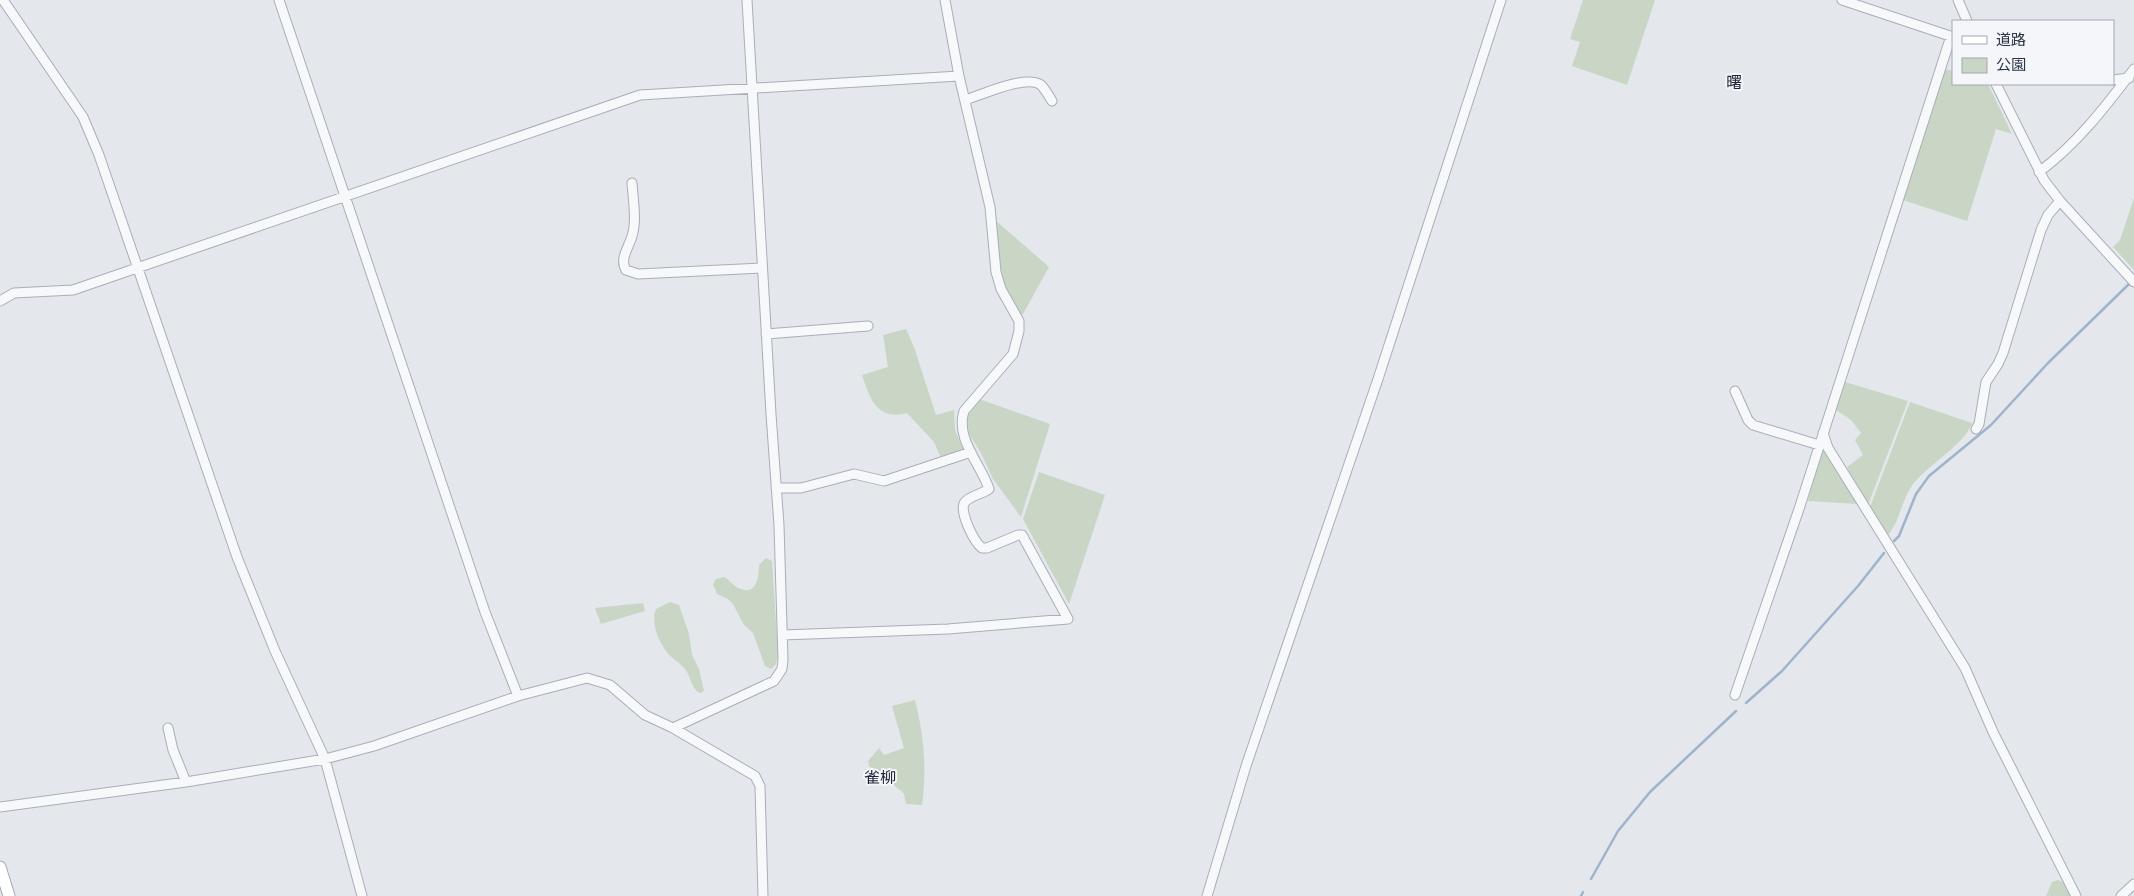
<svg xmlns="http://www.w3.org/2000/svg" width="2134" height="896" viewBox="0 0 2134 896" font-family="'Alegreya Sans','Noto Sans JP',sans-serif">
	<rect width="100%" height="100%" fill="#e4e7ec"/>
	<path fill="#c9d6c5" d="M 1583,0 L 1655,0 L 1627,85 L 1572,66 L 1580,42 L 1570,39 Z
		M 1945,69 L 1953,71 L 1953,84 L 1988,84 L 2012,134 L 1996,129 L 1967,221 L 1903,200 Z
		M 2134,198 L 2134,270 L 2113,247 L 2120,240 Z
		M 995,220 L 1049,267 L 1023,314 L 1021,315 C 999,288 999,253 995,220 Z
		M 906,329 L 914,347 L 936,415 L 954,410 L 955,430 L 964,451 L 941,458 L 934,442 L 907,413 C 877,421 870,399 862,375 L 888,367 L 883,335 Z
		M 1845,382 L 1908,401 L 1868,505 L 1847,467 L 1863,455 L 1855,440 L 1861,433 L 1851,420 L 1836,410 Z
		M 979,399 L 1050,424 L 1021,517 L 993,479 L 981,453 L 969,434 L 967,417 Z
		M 1910,402 L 1972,423 C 1964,446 1925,466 1911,487 C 1901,502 1900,522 1887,536 L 1870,507 Z
		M 1824,450 L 1827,451 L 1858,504 L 1808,501 L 1820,452 Z
		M 1039,472 L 1105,495 L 1069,604 L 1023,519 Z
		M 766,558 L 772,561 L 778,654 L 776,664 L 771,669 L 765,666 L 753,633 L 744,625 L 733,604 L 728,599 L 717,594 L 713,584 L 716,579 L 724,577 C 730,580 734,587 741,589 C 757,595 759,576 759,565 Z
		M 670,602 L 679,605 L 689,634 L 692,655 L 699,669 L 704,691 L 701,693 C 693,692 691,679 687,672 C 683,665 676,661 670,656 C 660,645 650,624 656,609 Z
		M 643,603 L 645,611 L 601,624 L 595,608 Z
		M 915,700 C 924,735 927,769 922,805 L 906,804 L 904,794 L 900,790 L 869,766 L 868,761 L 879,748 L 884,755 L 904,748 L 892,706 Z
		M 2058,880 L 2063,882 L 2071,896 L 2046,896 L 2052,882 Z"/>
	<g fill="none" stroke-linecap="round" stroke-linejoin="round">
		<path stroke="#9fb4cc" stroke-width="2.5" d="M 1894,541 L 1899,536 L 1916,494 L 1929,476 L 1991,425 L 2048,363 L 2129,284
			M 1746,703 L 1782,671 L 1858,586 L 1884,553
			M 1591,879 L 1618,831 L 1650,792 L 1736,711
			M 1581,896 L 1583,892"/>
		<defs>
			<path id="minor" d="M 3,0 L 83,117 L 99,155 L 237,557 L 275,651 L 325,759 L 362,896
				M 279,0 L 485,612 L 518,696
				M 1842,0 L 1953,37
				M 1958,0 L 1967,21
				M 2113,80 L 2129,78
				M 1996,84 L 2044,180 L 2060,201 L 2134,282
				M 965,100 C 982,95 1026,74 1041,85 C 1045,89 1049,96 1052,101
				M 2039,172 C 2077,144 2106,106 2134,69
				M 632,183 C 633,199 637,221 632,236 C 629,247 619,259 626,270 L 638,274 L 762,268
				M 0,301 L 14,293 L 73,290 L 640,95 L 959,76
				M 766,334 L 868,326
				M 1735,391 L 1748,420 L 1753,425 L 1819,445
				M 1976,429 L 1979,424 L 1986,382 L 1998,364 L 2003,353 L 2041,230 L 2048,215 L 2060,201
				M 1823,433 L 1828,448 L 1965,668 L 1993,732 L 2076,896
				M 776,488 L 801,488 L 854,474 L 884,481 L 971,452
				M 782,635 L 948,629 L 1068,619 L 1022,535 L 1018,535 L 987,548 L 982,548 C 974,542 958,510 965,502 C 970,496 982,494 989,489 C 981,464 955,439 964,411 L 1013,354 L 1019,331 L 1019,321 L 1001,289 L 996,272 L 990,207 L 959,76 L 945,0
				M 1735,695 L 1800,506 L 1951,36
				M 168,728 L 173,750 L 186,782
				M 673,728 L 774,681 L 782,669 L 783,660 L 779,525 L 771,414 L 747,0
				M 0,807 L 186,782 L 325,759 L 374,746 L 518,696 L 587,678 L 610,685 L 645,715 L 673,728 L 755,776 L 760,786 L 763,896
				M 1207,896 L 1246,766 L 1378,379 L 1501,0
				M 2121,896 L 2134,884"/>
			<path id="major" d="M 0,867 L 9,896"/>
		</defs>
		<use href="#minor" stroke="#a9aeb7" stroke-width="11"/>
		<use href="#major" stroke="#a3abb8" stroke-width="13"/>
		<use href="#minor" stroke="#f7f8fa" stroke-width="9"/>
		<use href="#major" stroke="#fff" stroke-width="11"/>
	</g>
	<g text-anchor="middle" stroke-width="4" stroke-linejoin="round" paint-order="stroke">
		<g font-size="16" fill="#1d2536" stroke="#f4f6f9">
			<text x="1734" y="88">曙</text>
			<text x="880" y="783">雀柳</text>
		</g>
	</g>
	<rect x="1952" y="20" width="162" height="65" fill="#f4f6f9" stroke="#a4a8b1"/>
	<rect x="1962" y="36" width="25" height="8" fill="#ffffff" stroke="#a4a8b1"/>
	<text x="1996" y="45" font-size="15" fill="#2b3445">道路</text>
	<rect x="1962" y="58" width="25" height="15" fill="#c9d6c5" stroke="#a4a8b1"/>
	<text x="1996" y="70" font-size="15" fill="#2b3445">公園</text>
</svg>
